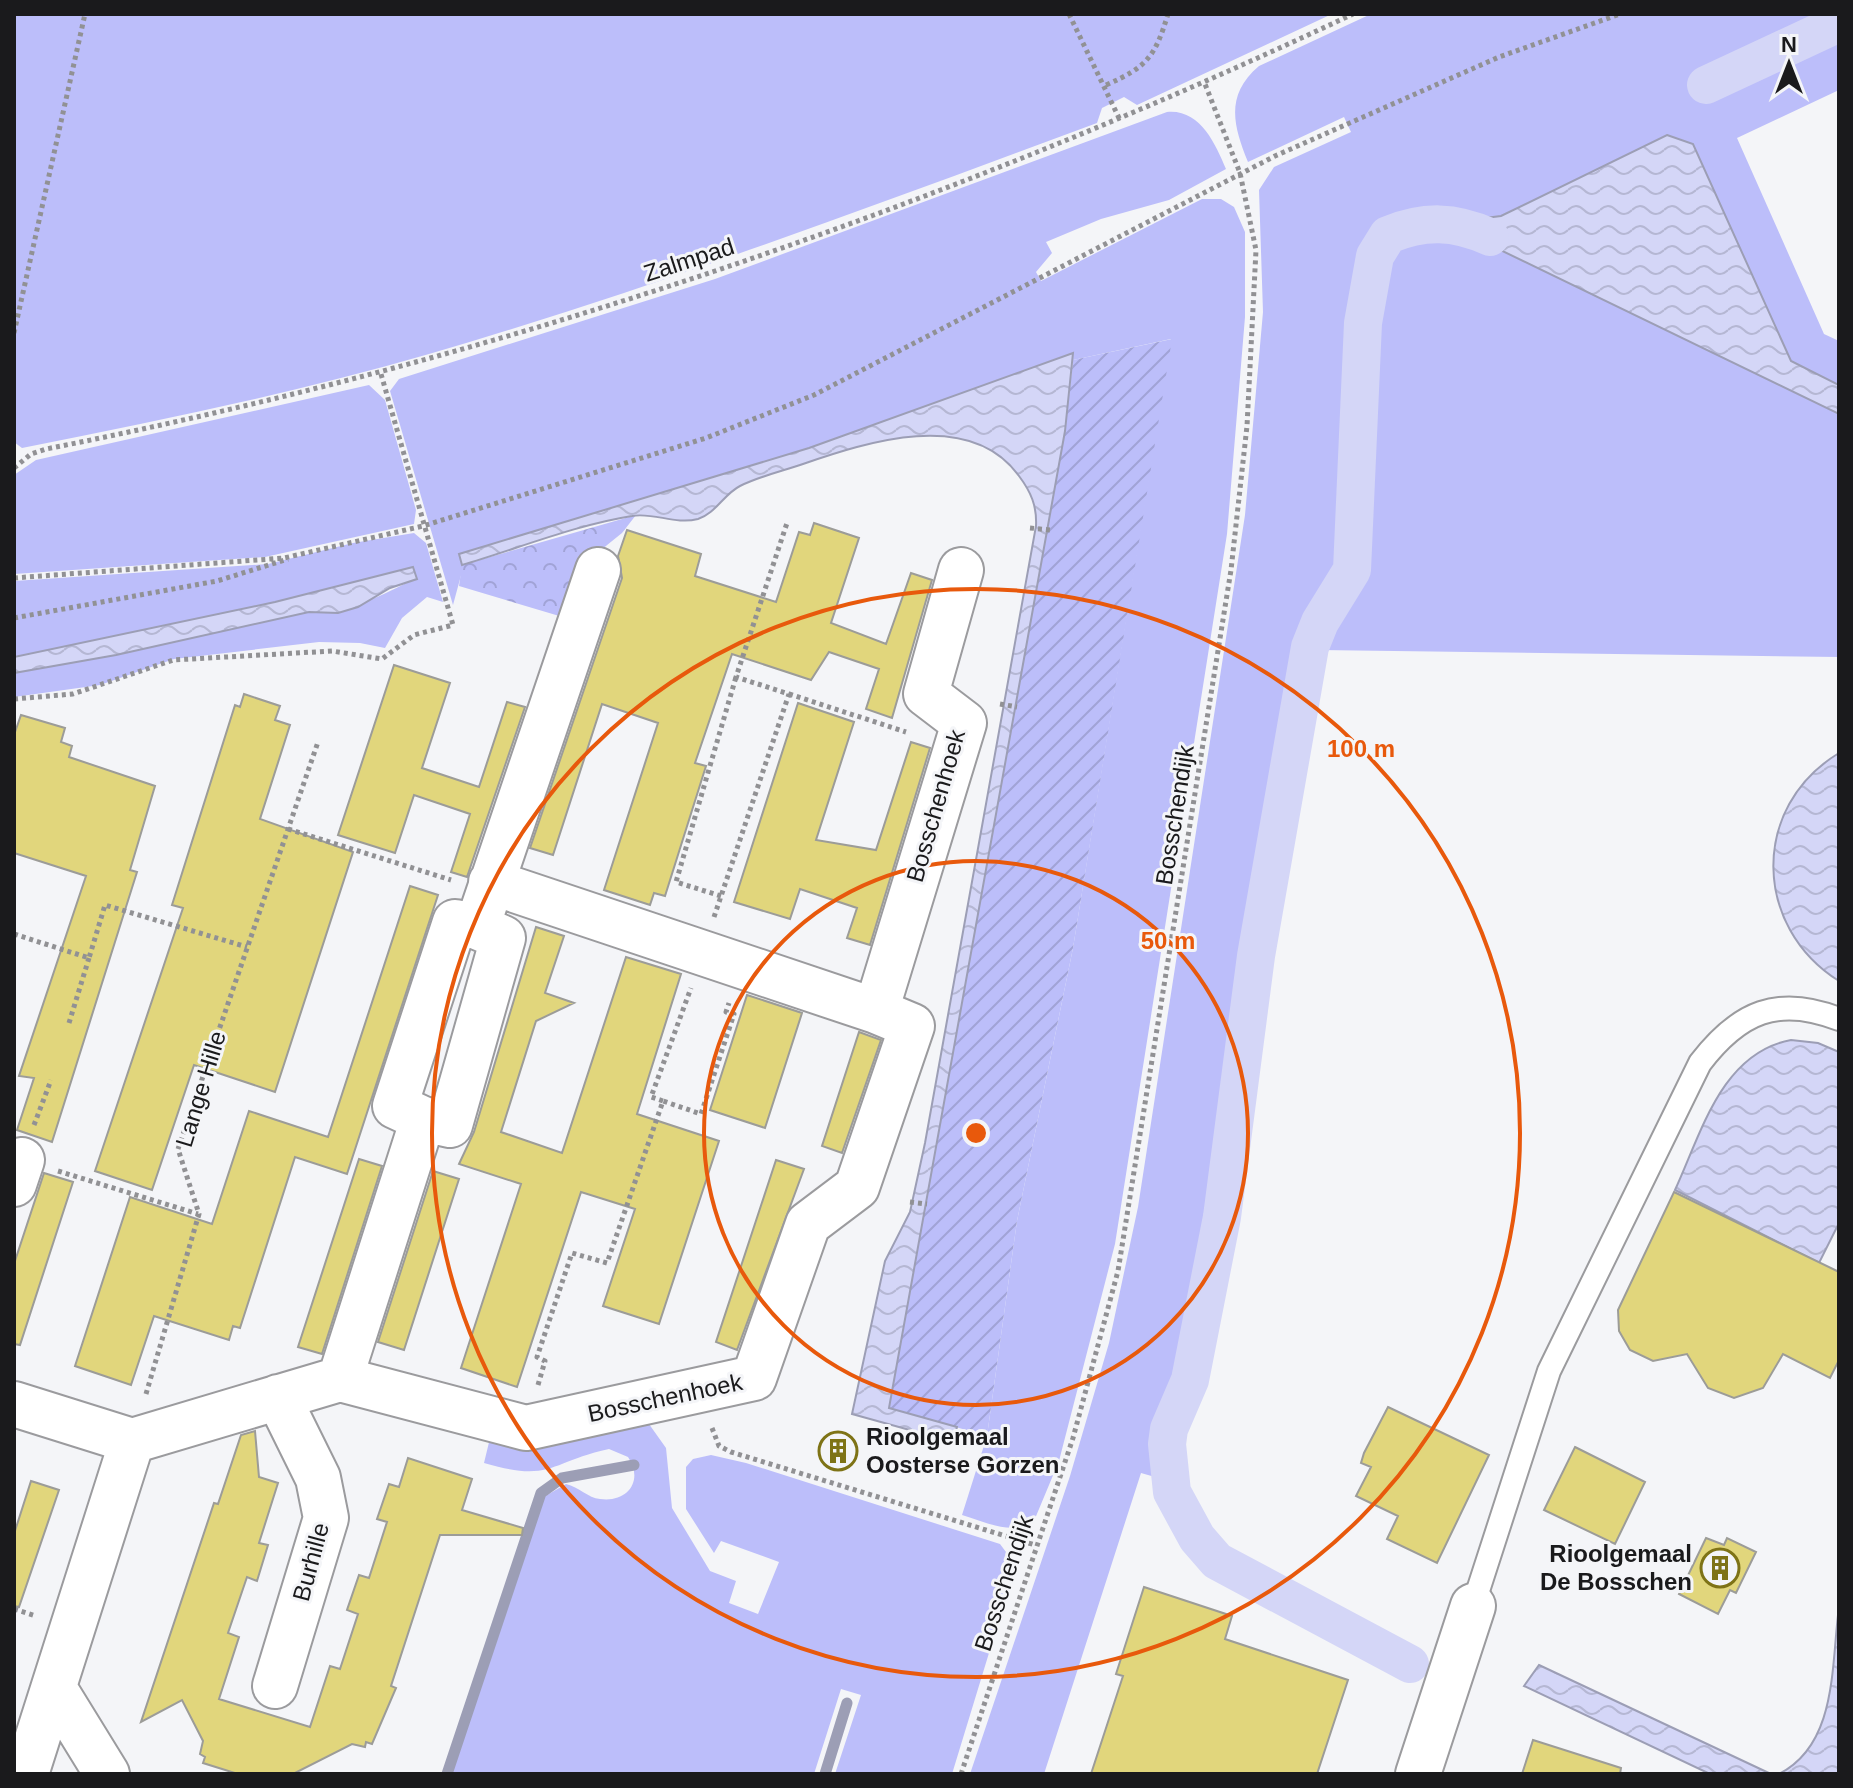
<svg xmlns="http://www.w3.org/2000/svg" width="1853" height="1788" viewBox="0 0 1853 1788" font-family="Arial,sans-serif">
	<defs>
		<pattern id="forest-crowns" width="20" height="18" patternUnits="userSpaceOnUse" patternTransform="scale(2)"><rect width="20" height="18" fill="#bcbefa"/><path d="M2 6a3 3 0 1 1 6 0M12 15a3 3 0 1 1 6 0" fill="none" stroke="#a1a3d6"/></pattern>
		<pattern id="garden-furrows" width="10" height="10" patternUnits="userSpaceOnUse" patternTransform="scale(2)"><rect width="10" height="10" fill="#bcbefa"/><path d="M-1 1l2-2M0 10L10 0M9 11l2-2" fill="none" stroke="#a1a3d6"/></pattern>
		<pattern id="water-waves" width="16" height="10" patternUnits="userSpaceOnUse" patternTransform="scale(2)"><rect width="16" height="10" fill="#d4d6f7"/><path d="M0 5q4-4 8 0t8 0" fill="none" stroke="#b5b7d3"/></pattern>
	</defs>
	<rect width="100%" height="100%" fill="#f4f5f8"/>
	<path fill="#bcbefa" d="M 14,14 L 1332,14 L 1137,105 L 1124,97 L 1102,108 L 1097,123 C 876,205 655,288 429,354 C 295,393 158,421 22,448 L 14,442 Z
		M 1371,14 L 1839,14 L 1839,90 L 1737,138 L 1824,334 L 1839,341 L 1839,385 L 1791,361 L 1693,145 L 1668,135 L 1501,216 C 1481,221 1466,214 1446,212 C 1384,206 1366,241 1357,293 L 1344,563 C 1334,591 1312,609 1304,637 L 1243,970 L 1182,1349 C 1174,1393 1157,1432 1155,1477 L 1141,1473 L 1044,1774 L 970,1774 L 1070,1476 L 1109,1343 L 1138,1207 L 1245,515 L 1263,312 L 1259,190 L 1274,167 L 1351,132 L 1344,117 L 1248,162 C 1233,125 1225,95 1259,66 Z
		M 1167,112 C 1200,109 1215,143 1226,169 L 1169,200 L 1101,219 L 1046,242 L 1052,253 L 1036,272 L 1041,281 L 1202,199 L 1221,199 L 1234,207 L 1245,232 L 1245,317 L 1227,534 L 1115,1244 L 1059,1461 L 1034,1521 C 1013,1536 985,1522 962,1515 L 987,1436 L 1017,1221 L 1073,948 L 1171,339 L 1073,360 L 1072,353 L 809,448 L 459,554 L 463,568 L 453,605 L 390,391 L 399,379 L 715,279 Z
		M 1416,229 L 1462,235 L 1488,244 L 1839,414 L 1839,657 L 1319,650 L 1355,597 L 1369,547 L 1377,281 C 1384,255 1388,238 1416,229 Z
		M 369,385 L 385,400 L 416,510 L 414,524 L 265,557 L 14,574 L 14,475 L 36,460 Z
		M 414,533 L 426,543 L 443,602 L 427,597 L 402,618 L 385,648 L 360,643 L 319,642 L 174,659 L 100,685 L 14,697 L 14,673 L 116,655 L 309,612 C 353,613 378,596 417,578 L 412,567 L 275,602 L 14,657 L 14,581 L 268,564 L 353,543 Z
		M 644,1417 L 666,1448 L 672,1508 L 710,1571 L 736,1581 L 729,1603 L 758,1614 L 779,1562 L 721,1541 L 714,1553 L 686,1509 L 686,1467 L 693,1459 L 711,1455 L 746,1463 L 1000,1544 L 1009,1556 L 1011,1581 L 952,1774 L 835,1774 L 861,1695 L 841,1689 L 814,1774 L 452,1774 L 542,1498 L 566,1484 C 579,1487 588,1498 600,1499 C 628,1503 644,1480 628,1457 L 609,1449 C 549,1462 552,1483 484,1463 L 491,1434 Z"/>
	<path fill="url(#forest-crowns)" d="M 636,515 L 622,533 L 586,562 L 566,618 L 459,586 L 462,565 Z"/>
	<path fill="url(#garden-furrows)" d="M 1172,339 L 1073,948 L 1017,1221 L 987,1436 L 889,1408 L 1065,431 L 1073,360 Z"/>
	<path fill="url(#water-waves)" stroke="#9c9eb5" stroke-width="2" d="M 1667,135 L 1693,144 L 1791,361 L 1839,385 L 1839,414 L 1488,244 L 1440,231 L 1445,212 L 1477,219 L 1501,216 Z
		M 1073,353 L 1065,431 L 889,1408 L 957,1427 L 953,1442 L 852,1414 L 885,1261 L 910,1212 L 925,1143 L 1036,526 C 1037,506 1031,492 1019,476 C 970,408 867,442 803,464 C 783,471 760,476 740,486 C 724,494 715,514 698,519 C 675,525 654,512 632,516 C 575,525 517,549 462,565 L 459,554 L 809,448 Z
		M 413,567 L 417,579 L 390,588 L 358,607 L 338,613 L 309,612 L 116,655 L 14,673 L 14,657 L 275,602 Z
		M 1839,753 L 1839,981 C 1753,927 1750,807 1839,753 Z
		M 1791,1040 L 1818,1043 L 1839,1052 L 1839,1223 L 1819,1263 L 1675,1190 C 1701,1134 1721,1053 1791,1040 Z
		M 1839,1607 L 1838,1774 L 1779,1774 C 1838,1744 1831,1664 1839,1607 Z
		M 1539,1665 L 1771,1774 L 1710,1774 L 1524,1686 Z"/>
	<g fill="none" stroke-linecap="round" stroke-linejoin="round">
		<path stroke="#9c9eb5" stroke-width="11" d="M 447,1774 L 541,1493 L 562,1478 L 634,1465
			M 825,1774 L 847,1703"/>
		<path stroke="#d4d6f7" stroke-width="38" d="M 1706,85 L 1839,23
			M 1410,1664 L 1217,1561 L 1197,1538 L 1172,1492 L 1167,1444 L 1169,1429 L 1190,1380 L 1222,1217 L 1256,956 L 1310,647 L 1320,622 L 1352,570 L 1363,323 L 1375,256 L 1388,235 C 1425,220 1454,221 1490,237"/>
	</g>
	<path fill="#e1d67c" stroke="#9c9c98" stroke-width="2" d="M 814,523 L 859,538 L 831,623 L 886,644 L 911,573 L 932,580 L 892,718 L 866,709 L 879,669 L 829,652 L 811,680 L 732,654 L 695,763 L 706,766 L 665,896 L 654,893 L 650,905 L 604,890 L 658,723 L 602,704 L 553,855 L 530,848 L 622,578 L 618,556 L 627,530 L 701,554 L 695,576 L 776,602 L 799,532 L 810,535 Z
		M 394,665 L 450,683 L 422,768 L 479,787 L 507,702 L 525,707 L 467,877 L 451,872 L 470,814 L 414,795 L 395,853 L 338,835 Z
		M 244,694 L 280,706 L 275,720 L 290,725 L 260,819 L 353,852 L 275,1092 L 194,1065 L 152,1190 L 95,1171 L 183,908 L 172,905 L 235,705 L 240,707 Z
		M 798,703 L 854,722 L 816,840 L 876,850 L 911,742 L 930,748 L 870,945 L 847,938 L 857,908 L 800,889 L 790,919 L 734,902 Z
		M 21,715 L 65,728 L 61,742 L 72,746 L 69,757 L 155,786 L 130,870 L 137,872 L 52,1142 L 17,1130 L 34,1078 L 19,1076 L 86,876 L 14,853 L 14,735 Z
		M 410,886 L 438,895 L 347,1174 L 295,1157 L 240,1328 L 233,1326 L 229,1340 L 154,1316 L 131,1385 L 75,1366 L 130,1197 L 212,1224 L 249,1111 L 328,1137 Z
		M 536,927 L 564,936 L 545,993 L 574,1003 L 536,1021 L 501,1132 L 562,1153 L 626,957 L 681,974 L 637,1114 L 719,1141 L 659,1324 L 603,1306 L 635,1209 L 581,1192 L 517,1387 L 461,1368 L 521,1184 L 459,1164 L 474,1132 Z
		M 747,995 L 802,1013 L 765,1128 L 710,1110 Z
		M 859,1032 L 881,1040 L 842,1153 L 822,1146 Z
		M 359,1159 L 382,1166 L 322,1354 L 298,1347 Z
		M 776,1160 L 804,1169 L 737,1350 L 716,1342 Z
		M 433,1171 L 459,1179 L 404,1350 L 378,1342 Z
		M 44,1173 L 73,1182 L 20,1345 L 14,1344 L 14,1264 Z
		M 1674,1192 L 1839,1272 L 1839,1360 L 1830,1378 L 1783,1354 L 1763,1388 L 1734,1398 L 1708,1388 L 1687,1354 L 1653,1361 L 1630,1350 L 1619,1331 L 1618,1310 Z
		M 1388,1407 L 1489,1455 L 1437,1563 L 1387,1539 L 1398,1516 L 1356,1496 L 1371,1467 L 1361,1463 L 1364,1453 Z
		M 255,1431 L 259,1477 L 278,1483 L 259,1543 L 268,1545 L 257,1581 L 247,1577 L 228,1633 L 239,1637 L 219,1699 L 310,1727 L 330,1666 L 340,1669 L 358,1614 L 347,1610 L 359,1575 L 369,1578 L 387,1522 L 377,1519 L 389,1484 L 399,1487 L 408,1458 L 472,1479 L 462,1510 L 523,1528 L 522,1535 L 440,1535 L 391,1686 L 396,1688 L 372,1744 L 366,1742 L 365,1747 L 352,1744 L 293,1774 L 238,1774 L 203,1763 L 205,1757 L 200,1754 L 203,1741 L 182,1700 L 141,1722 L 214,1503 L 218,1504 L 241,1435 Z
		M 1575,1447 L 1645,1482 L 1615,1544 L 1544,1510 Z
		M 31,1481 L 59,1490 L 19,1607 L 14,1606 L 14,1534 Z
		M 1706,1538 L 1724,1545 L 1727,1538 L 1756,1552 L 1736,1593 L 1730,1590 L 1718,1614 L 1679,1594 Z
		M 1144,1587 L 1232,1616 L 1225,1639 L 1348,1680 L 1317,1774 L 1091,1774 L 1123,1676 L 1116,1674 Z
		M 1533,1740 L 1621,1768 L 1620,1774 L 1522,1774 Z"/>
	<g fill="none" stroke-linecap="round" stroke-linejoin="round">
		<defs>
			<path id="lane" d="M 1473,1606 L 1549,1371 L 1700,1063 C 1739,1012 1778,995 1839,1019"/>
			<path id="street" d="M 491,882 L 876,1011
				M 423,1119 L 395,1106 L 455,922 L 477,927
				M 14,1184 L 22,1160
				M 340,1379 L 526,1428 L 754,1378 L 808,1224 L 857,1187 L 912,1026 L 876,1011 L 964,723 L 926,694 L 961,570
				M 14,1404 L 132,1441 L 26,1774
				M 132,1441 L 340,1379 L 423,1119 L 450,1125 L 503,938 L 477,927 L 598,570
				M 275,1686 L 326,1518 L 318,1478 L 278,1397
				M 54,1688 L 107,1774
				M 1418,1774 L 1473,1606"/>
		</defs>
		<use href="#lane" stroke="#9b9b9e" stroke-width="26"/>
		<use href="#street" stroke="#9b9b9e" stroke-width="48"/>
		<path stroke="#919194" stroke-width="5" stroke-dasharray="4 4" stroke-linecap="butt" d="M 1069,14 L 1120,120
			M 1106,85 C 1147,67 1155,57 1168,14
			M 14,333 L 85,14
			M 14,468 L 31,454 L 46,449 C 498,360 937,210 1353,14
			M 1030,528 L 1051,530
			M 14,578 L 284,558 L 423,526 L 706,438 L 814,395 L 1275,156 L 1499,57 L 1620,14
			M 14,618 L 217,581 L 288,559
			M 789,694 L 906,732
			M 14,699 L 73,694 L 173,660 L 332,651 L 382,659 L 414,635 L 453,625 L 381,374
			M 1000,704 L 1017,707
			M 288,829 L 451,880
			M 721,896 L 676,882 L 736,677
			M 714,917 L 789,694 L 736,677 L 787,523
			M 14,934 L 89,958 L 105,905 L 247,947
			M 69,1023 L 89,958
			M 663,1101 L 651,1097 L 691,988
			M 34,1125 L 51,1080
			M 58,1171 L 198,1214
			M 910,1202 L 927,1204
			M 538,1385 L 545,1361 L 537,1357 L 572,1253 L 607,1263 L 663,1101 L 701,1114 L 734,1014 L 726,1012 L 729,1003
			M 146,1394 L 199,1214 L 178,1149 L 318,742
			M 712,1428 L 719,1446 L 731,1452 L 1035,1545
			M 14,1609 L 36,1616
			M 961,1774 L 1073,1438 L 1118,1271 L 1231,570 L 1247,426 L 1256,250 L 1240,173 L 1205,84"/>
		<use href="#lane" stroke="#fff" stroke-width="22"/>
		<use href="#street" stroke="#fff" stroke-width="44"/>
	</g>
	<g fill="none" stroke="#e8590c" stroke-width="4">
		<circle cx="976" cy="1133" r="272"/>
		<circle cx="976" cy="1133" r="544"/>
	</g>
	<defs>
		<symbol id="building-ring" viewBox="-11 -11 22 22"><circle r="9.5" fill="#f4f5f8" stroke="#7e7316" stroke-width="1.5"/><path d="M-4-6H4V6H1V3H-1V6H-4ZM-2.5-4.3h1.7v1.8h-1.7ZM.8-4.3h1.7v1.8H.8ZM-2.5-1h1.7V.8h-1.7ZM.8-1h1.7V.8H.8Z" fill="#7e7316"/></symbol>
	</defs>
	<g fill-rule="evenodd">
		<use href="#building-ring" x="816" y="1429" width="44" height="44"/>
		<use href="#building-ring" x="1698" y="1546" width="44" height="44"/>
	</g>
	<g text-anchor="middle" stroke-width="6" stroke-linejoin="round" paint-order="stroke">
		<g font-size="24" fill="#1a1a1c" stroke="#f4f5f8">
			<text transform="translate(689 260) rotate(-18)" y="8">Zalmpad</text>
			<text transform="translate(936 806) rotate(-74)" y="8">Bosschenhoek</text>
			<text transform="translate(1175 815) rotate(-81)" y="8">Bosschendijk</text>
			<text transform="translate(201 1089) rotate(-73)" y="8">Lange Hille</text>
			<text transform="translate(665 1398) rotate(-12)" y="8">Bosschenhoek</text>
			<text transform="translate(311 1562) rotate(-75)" y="8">Burhille</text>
			<text transform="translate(1004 1583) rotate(-72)" y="8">Bosschendijk</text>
		</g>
		<g font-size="24" font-weight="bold" fill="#1a1a1c" stroke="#f4f5f8" text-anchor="start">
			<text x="866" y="1445">Rioolgemaal<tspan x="866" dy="28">Oosterse Gorzen</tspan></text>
			<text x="1692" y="1562" text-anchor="end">Rioolgemaal<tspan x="1692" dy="28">De Bosschen</tspan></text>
		</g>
	</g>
	<circle cx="976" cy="1133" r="12" fill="#e8590c" stroke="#f4f5f8" stroke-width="4"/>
	<g font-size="24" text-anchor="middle" font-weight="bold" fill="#e8590c" stroke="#f4f5f8" stroke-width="6" stroke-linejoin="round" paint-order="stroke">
		<text x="1361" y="757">100 m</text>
		<text x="1168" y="949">50 m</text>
	</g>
	<rect width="1853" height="1788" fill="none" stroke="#1a1a1c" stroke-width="32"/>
	<g transform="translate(1789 64)" stroke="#f4f5f8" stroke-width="6" paint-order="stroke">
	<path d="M0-6L14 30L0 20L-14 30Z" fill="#1a1a1c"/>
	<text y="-12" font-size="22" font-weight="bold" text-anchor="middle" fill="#1a1a1c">N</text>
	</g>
</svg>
